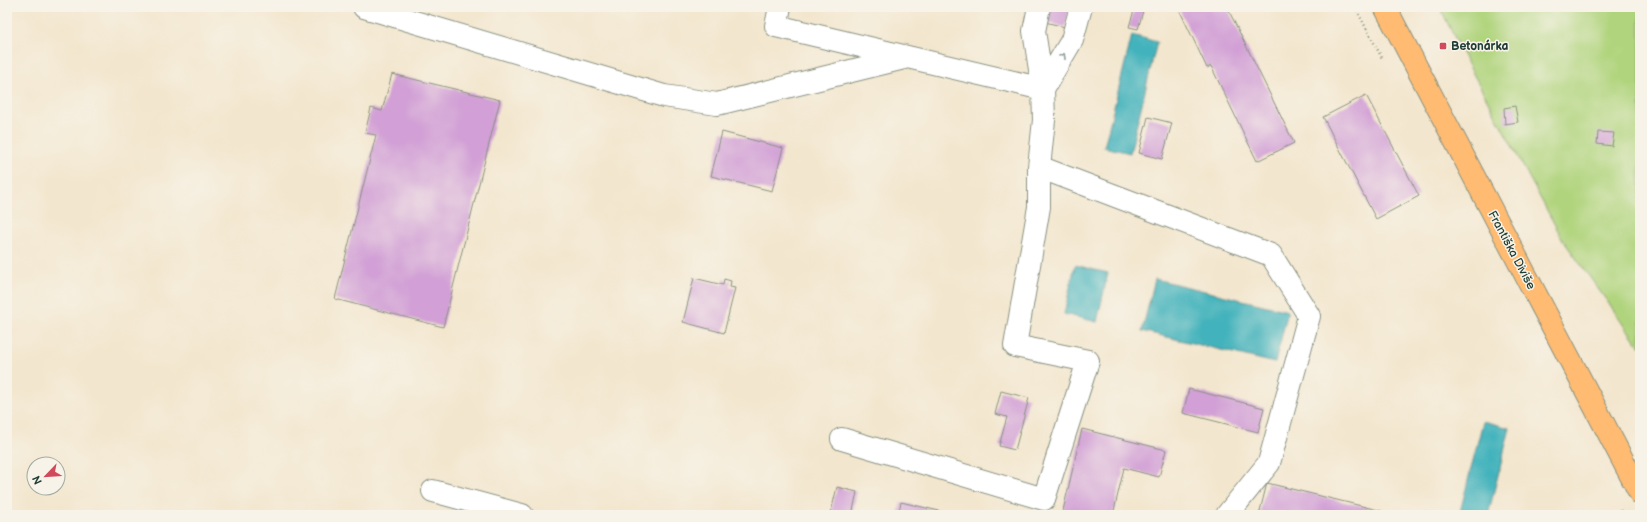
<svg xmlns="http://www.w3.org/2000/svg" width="1647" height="522" viewBox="0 0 1647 522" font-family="'Balsamiq Sans',sans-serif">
	<rect width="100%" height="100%" fill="#f7f3e8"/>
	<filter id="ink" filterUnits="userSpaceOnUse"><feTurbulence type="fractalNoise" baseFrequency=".025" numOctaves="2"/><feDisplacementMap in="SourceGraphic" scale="8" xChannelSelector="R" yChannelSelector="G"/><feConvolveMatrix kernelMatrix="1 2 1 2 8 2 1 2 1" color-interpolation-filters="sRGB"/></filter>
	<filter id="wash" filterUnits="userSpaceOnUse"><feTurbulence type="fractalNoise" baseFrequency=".012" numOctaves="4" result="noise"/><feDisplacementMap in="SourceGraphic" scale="16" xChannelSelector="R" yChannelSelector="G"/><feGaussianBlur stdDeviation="0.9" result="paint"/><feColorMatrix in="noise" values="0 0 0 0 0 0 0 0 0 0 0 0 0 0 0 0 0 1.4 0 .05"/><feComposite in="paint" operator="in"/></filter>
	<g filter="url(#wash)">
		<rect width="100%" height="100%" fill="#f3e6ce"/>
		<path fill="#b0d47d" stroke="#688858" d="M 1440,7 L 1640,7 L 1640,347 L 1563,240 L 1462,53 Z"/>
		<path fill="#42b2bc" stroke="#307878" d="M 1132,35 L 1157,42 L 1130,153 L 1104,147 Z
			M 1075,265 L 1108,273 L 1097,322 L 1064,314 Z
			M 1155,279 L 1288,311 L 1275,363 L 1142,331 Z
			M 1483,421 L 1510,428 L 1488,515 L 1470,515 L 1460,512 Z"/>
		<g id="blocks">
			<path fill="#d2a0d6" d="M 1048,7 L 1070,7 L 1065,27 L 1045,22 Z
				M 1135,7 L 1144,7 L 1138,29 L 1129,27 Z
				M 1178,7 L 1227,7 L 1294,143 L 1257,161 L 1211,66 L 1207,68 Z
				M 392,74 L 500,100 L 443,327 L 335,299 L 376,135 L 365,133 L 371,108 L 382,111 Z
				M 1366,95 L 1419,196 L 1376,219 L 1323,117 Z
				M 1515,106 L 1518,122 L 1505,124 L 1504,108 Z
				M 1148,117 L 1172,123 L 1162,159 L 1139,153 Z
				M 722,132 L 783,148 L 772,191 L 711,176 Z
				M 1598,132 L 1614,133 L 1612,146 L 1597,144 Z
				M 694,278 L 723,285 L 724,279 L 731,281 L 730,287 L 735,288 L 724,333 L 683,322 Z
				M 1189,389 L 1264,408 L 1258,432 L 1183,413 Z
				M 1001,391 L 1029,398 L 1015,450 L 999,446 L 1007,417 L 995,414 Z
				M 1082,429 L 1166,450 L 1159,477 L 1124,468 L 1113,515 L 1062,515 Z
				M 1267,483 L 1382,511 L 1381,515 L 1259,515 Z
				M 837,487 L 857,492 L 852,515 L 843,515 L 831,512 Z
				M 901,502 L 952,514 L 952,515 L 898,515 Z
				M 1425,511 L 1438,514 L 1438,515 L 1425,515 Z"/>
		</g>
	</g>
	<g filter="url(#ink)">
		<use href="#blocks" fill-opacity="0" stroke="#899281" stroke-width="1"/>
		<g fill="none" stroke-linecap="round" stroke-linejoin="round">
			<defs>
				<path id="minor" d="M 364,7 L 664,96 L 717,104 L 908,57
					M 780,7 L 776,26 L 1043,89
					M 1043,89 L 1072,40 L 1081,7
					M 1039,167 L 1271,255 L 1309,316 L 1269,463 L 1227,515
					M 842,439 L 1044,499 L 1088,361 L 1015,346 L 1039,207 L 1039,167 L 1044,120 L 1043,89 L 1034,31 L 1039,7
					M 433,491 L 522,515"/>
				<path id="major" d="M 1385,7 L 1640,493"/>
			</defs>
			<use href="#minor" stroke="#899281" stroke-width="24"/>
			<use href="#major" stroke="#899281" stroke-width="24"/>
			<path stroke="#899281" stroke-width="2.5" stroke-dasharray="1 3" stroke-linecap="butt" d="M 1355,7 L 1382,58
				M 1621,510 L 1624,515"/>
			<use href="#minor" stroke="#fff" stroke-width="22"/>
			<use href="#major" stroke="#ffbb71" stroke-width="22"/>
		</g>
		<defs><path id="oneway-chevron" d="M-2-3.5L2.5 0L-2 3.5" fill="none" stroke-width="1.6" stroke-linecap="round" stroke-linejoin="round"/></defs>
		<use stroke="#8f9e9a" href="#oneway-chevron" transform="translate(1063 56) rotate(-60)"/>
	</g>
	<rect fill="#d1495b" stroke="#f7f3e8" stroke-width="1.5" x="1439" y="42" width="8" height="8" rx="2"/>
	<g text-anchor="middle" stroke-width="3" stroke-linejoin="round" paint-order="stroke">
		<g font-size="12" font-weight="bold" fill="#1f3d34" stroke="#f7f3e8" text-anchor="start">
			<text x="1451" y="50">Betonárka</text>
		</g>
		<g font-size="12" fill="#1f3d34" stroke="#f7f3e8">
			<text transform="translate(1512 250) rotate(62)" y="4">Františka Diviše</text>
		</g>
	</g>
	<rect width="1647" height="522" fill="none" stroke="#f7f3e8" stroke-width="24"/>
	<g transform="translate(46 476) rotate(245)"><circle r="19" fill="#f7f3e8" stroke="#a1aaa0"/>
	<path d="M0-3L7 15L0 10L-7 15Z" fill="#d1495b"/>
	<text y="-6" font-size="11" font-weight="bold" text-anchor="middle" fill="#1f3d34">N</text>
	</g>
</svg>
